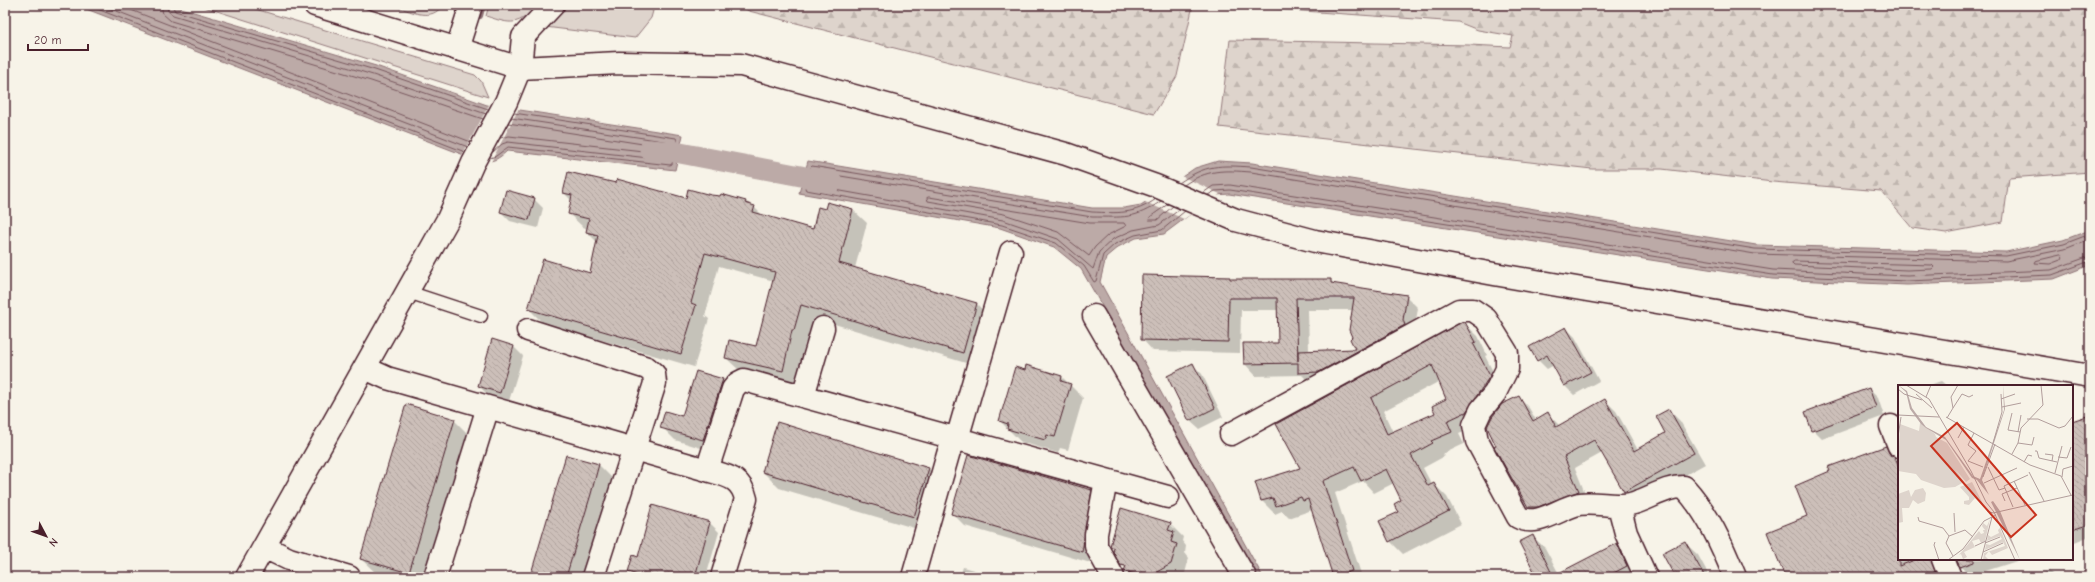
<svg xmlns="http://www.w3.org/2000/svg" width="2095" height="582" viewBox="0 0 2095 582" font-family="'Comic Neue',sans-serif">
	<defs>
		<pattern id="forest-firs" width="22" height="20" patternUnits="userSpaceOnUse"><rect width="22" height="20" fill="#ded4cc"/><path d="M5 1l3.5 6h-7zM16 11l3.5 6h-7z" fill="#c0b6af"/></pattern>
		<pattern id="building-back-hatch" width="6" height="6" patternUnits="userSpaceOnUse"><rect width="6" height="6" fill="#ccbfb9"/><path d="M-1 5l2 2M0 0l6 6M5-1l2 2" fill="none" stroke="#b1a49f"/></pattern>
	</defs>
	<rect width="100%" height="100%" fill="#f7f3e8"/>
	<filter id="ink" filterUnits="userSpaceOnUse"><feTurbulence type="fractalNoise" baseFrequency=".025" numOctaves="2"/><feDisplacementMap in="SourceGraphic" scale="8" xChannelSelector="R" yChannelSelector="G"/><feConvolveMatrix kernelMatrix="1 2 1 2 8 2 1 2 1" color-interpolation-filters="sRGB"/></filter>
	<g filter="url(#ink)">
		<path fill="#ded4cc" stroke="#947a7c" d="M 198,5 L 242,5 L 475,75 L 481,81 L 488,97 Z
			M 398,5 L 443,5 C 431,22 414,12 397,7 Z
			M 489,5 L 539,5 C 517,26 513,25 486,16 Z
			M 562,5 L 646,5 L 653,11 L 651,18 L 635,38 L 545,27 Z"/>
		<path fill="url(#forest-firs)" stroke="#947a7c" d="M 738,5 L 1193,5 L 1177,76 L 1154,114 L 749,11 Z
			M 1249,5 L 2090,5 L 2090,172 L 2009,178 L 2003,222 L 1946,233 L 1912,228 L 1881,191 L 1773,182 L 1662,169 L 1592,169 L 1219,127 L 1230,40 L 1469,45 L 1510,47 L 1513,36 L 1478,30 L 1458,22 L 1248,7 Z"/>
		<path fill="#bcaaa7" stroke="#8e7275" d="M 76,5 L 170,5 L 376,66 L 487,105 L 683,135 L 675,170 L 507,151 C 490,167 484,161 464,155 Z
			M 808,161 L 1092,208 L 1124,208 L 1141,205 L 1195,168 L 1218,161 L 1252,163 L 1756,245 L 2006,252 L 2063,240 L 2090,230 L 2090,265 L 2054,279 L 1907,285 L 1772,279 L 1229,194 L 1216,195 L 1164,234 L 1136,238 L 1118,247 L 1106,257 L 1100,282 L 1263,577 L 1256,577 L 1081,269 L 1054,247 L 1000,228 L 799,193 Z"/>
		<path fill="#f7f3e8" d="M 490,103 L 519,108 L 490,164 L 461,157 Z
			M 1179,175 L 1220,194 L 1184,219 L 1143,201 Z"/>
		<path fill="#0003" fill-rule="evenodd" d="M 564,193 L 686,200 L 711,196 L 721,197 L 722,195 L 746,202 L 754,207 L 763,216 L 813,230 L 826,210 L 853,210 L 867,223 L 855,268 L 977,304 L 990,318 L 976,366 L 814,318 L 808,343 L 805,343 L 796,384 L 740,371 L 726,358 L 756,348 L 774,281 L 719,266 L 705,316 L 709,319 L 694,367 L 543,323 L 529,309 L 591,275 L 598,243 L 587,232 L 588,229 L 583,227 L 569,214 L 572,201 Z
			M 534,199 L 543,208 L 538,228 L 510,221 L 501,212 Z
			M 1230,278 L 1231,280 L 1330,280 L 1336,285 L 1406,296 L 1418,308 L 1414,333 L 1311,384 L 1302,375 L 1256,376 L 1245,364 L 1279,344 L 1278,310 L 1241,310 L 1240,353 L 1153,351 L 1142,339 ZM 1308,310 L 1353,310 L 1356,350 L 1309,351 Z
			M 1465,324 L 1478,336 L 1487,355 L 1485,356 L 1502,389 L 1479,425 L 1459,434 L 1464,444 L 1443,454 L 1445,456 L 1423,468 L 1432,485 L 1434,484 L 1447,497 L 1461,524 L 1403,554 L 1390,541 L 1403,501 L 1394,483 L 1374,493 L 1363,481 L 1335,493 L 1362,577 L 1334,577 L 1312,510 L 1289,518 L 1282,511 L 1275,514 L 1262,501 L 1257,483 L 1302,468 L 1278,424 ZM 1440,381 L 1448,400 L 1436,413 L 1393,432 L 1383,411 Z
			M 1566,328 L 1575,337 L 1599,381 L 1574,395 L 1565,386 L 1554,365 L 1547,369 L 1538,360 Z
			M 514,347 L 523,356 L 509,401 L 488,395 L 479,386 Z
			M 1193,365 L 1202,374 L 1223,417 L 1199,429 L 1190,421 Z
			M 1062,377 L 1083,398 L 1068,450 L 1060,448 L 1058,453 L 1021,442 L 1000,421 Z
			M 722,380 L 736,393 L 717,453 L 675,440 L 662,427 L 683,418 Z
			M 1941,381 L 1947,386 L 1927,386 Z
			M 1869,389 L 1878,398 L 1884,416 L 1822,439 L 1813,430 Z
			M 1518,397 L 1529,408 L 1536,420 L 1548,414 L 1560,426 L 1605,400 L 1616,411 L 1638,450 L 1667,434 L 1669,410 L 1680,421 L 1705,464 L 1635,503 L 1624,492 L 1602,453 L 1575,468 L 1589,503 L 1539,518 L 1528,506 L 1496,447 Z
			M 2090,416 L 2090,536 L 2072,543 L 2072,422 Z
			M 454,420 L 471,437 L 430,577 L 383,577 L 378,575 L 361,559 Z
			M 777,424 L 929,469 L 945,485 L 931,533 L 779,488 L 763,472 Z
			M 1885,447 L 1896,459 L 1899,459 L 1899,559 L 1945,559 L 1942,577 L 1787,577 L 1808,516 Z
			M 567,456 L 599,465 L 616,482 L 587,577 L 531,577 Z
			M 1091,491 L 1104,503 L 1094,564 L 965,526 L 952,513 Z
			M 710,523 L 719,532 L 706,577 L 635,577 L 629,571 L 638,558 Z
			M 1170,524 L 1183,537 L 1182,541 L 1186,546 L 1185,553 L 1189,558 L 1184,577 L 1131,577 L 1125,571 L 1126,569 L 1121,564 L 1115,549 L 1111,545 Z
			M 1532,536 L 1545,548 L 1559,574 L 1617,544 L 1629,556 L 1638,577 L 1538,577 Z
			M 1684,542 L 1698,555 L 1710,577 L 1677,577 Z
			M 1957,559 L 2023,559 L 1970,576 L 1960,566 Z
			M 963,567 L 998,577 L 960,577 Z
			M 2049,571 L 2055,577 L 2031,577 Z"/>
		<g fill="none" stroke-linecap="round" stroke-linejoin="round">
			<path stroke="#78575d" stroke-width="1" d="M 87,5 L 465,152
				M 101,5 L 468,147
				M 118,5 L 471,142
				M 161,5 L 163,14 L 171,21 L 371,81 L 483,119
				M 167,5 L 168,11 L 173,15 L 373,75 L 486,114
				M 172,5 L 175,11 L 375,70 L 488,109
				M 500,138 L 509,136 L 661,153 L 664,149 L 662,147 L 508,123
				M 493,152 L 502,144 L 508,142 L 666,160 L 671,144 L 670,142 L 511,118
				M 490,158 L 496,156 L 508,147 L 670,165 L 672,164 L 677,140 L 676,138 L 514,113
				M 1179,183 C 1206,164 1220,165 1251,167 L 1755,249 L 2006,256 L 2064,244 L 2090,234
				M 1184,185 C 1207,169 1224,170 1251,172 L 1755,254 L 2006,261 L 2065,249 L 2090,239
				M 1203,193 L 1213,186 L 1230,185 L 1773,270 L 1907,276 L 2051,270 L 2090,256
				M 1208,195 L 1215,191 L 1230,190 L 1773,275 L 1907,281 L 2052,275 L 2090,261
				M 929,197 L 1090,223 L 1124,223 L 1126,226 L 1108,235 L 1095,247 L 1089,256 L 1058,232 L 1004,214 L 928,201 L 927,198 Z
				M 1156,199 C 1134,215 1118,213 1092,212 L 812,166 L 810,168 L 805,188 L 806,190 L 1002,225 L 1056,243 L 1084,266 L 1094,282 L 1096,281 L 1103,255 L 1115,244 L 1135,235 L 1162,230 L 1185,211
				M 1161,201 C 1135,220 1123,217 1092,217 L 816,172 L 814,173 L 811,184 L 813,186 L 1003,220 L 1058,239 L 1093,269 L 1099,252 L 1113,239 L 1133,230 L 1159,225 L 1180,209
				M 1168,204 L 1150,217 L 1149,220 L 1157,220 L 1173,206
				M 2062,255 L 2063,259 L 2050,264 L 2035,263 L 2036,261 Z
				M 1795,261 L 1932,265 L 1934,267 L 1932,269 L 1907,270 L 1794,265 L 1792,263 Z"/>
			<path stroke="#8e7275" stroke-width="6" d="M 480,16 L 483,5"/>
			<path stroke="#bcaaa7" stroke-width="21" d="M 650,150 L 675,152 L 832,182"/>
		</g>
		<path fill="url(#building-back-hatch)" stroke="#4a1f2b" fill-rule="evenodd" d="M 568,172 L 616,183 L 617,179 L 686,198 L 688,189 L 711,195 L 720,196 L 721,194 L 746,201 L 745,203 L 755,206 L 753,212 L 813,229 L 818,207 L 825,209 L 827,202 L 853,209 L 839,263 L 977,303 L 963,353 L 801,305 L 794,330 L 792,330 L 783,371 L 725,358 L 729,340 L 756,346 L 775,272 L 705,253 L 691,303 L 696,305 L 681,354 L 528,309 L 543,259 L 590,273 L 598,235 L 586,232 L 589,219 L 568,214 L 572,195 L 563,193 Z
			M 506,190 L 535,198 L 529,220 L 500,212 Z
			M 1142,275 L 1230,277 L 1230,279 L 1331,279 L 1331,283 L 1407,295 L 1403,320 L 1405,325 L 1319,372 L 1298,373 L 1298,363 L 1244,364 L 1243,343 L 1278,343 L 1277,298 L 1229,298 L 1228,342 L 1141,340 ZM 1296,298 L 1354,298 L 1349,330 L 1352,337 L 1350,339 L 1355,349 L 1298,351 L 1298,361 Z
			M 1462,322 L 1465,322 L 1476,342 L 1473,343 L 1490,376 L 1466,412 L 1447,421 L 1452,432 L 1431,441 L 1433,443 L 1411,455 L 1428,486 L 1434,483 L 1449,511 L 1389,542 L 1379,521 L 1399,512 L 1394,504 L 1401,500 L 1386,469 L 1361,481 L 1354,467 L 1323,481 L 1352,571 L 1333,577 L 1308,499 L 1303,501 L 1301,497 L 1276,506 L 1273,498 L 1261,501 L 1255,482 L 1300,468 L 1276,424 ZM 1432,365 L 1446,399 L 1432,406 L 1435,413 L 1387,434 L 1371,398 Z
			M 1566,327 L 1591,372 L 1564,386 L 1547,355 L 1537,361 L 1529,347 Z
			M 492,339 L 514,346 L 500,393 L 478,386 Z
			M 1193,363 L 1215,408 L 1189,421 L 1167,376 Z
			M 1026,365 L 1062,376 L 1061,381 L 1071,384 L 1055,437 L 1047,435 L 1045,440 L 1007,429 L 1008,424 L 999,421 L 1015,367 L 1025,370 Z
			M 696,371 L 723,379 L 703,440 L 660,428 L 665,411 L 682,416 Z
			M 1869,388 L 1876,407 L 1812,431 L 1805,412 Z
			M 1519,396 L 1533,421 L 1548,412 L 1556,427 L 1605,399 L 1634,451 L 1665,433 L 1656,416 L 1669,409 L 1694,453 L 1624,492 L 1594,440 L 1564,457 L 1579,491 L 1538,507 L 1528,507 L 1494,447 L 1496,446 L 1487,427 L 1492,417 L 1502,404 Z
			M 406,404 L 455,419 L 409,573 L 360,559 Z
			M 2090,415 L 2090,524 L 2072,530 L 2072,421 Z
			M 777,422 L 929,468 L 914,517 L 762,472 Z
			M 1886,446 L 1891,456 L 1895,457 L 1899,469 L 1899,566 L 1917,559 L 1931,559 L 1937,577 L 1785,577 L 1767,532 L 1807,516 L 1795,486 L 1830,471 L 1828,467 Z
			M 566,455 L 599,464 L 591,494 L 566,577 L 530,577 Z
			M 968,455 L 1092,490 L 1082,552 L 951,514 Z
			M 652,505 L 710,522 L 695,577 L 646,577 L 628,572 L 633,555 L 638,557 Z
			M 1121,508 L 1171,523 L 1168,530 L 1174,532 L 1171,542 L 1177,544 L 1171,564 L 1148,577 L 1124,571 L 1126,566 L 1120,565 L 1113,552 L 1114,548 L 1110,546 Z
			M 1533,535 L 1553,576 L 1617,543 L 1627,566 L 1606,577 L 1537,577 L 1519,542 Z
			M 1685,541 L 1705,577 L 1675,577 L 1662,553 Z
			M 1956,559 L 1974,559 L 1974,562 L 1960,567 Z"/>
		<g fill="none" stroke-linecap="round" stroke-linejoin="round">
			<defs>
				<path id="service" d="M 408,292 L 481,316"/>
				<path id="minor" d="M 457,49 L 471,5
					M 1094,316 L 1245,577
					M 528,330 L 647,368 L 654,374 L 655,383 L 593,577
					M 365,368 L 387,378 L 707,470 C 727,476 741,477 746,499 L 722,577
					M 803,396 L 823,328
					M 1891,426 L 1899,446
					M 1231,434 L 1459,310 L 1473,310 L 1486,319 L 1507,353 L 1507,369 L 1495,393 L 1481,410 L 1474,425 L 1477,441 L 1518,517 C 1538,528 1559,508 1579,504 C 1598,501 1616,509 1634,503 C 1651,498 1665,487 1684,487 C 1708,513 1722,545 1735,577
					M 707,470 L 733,389 L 738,383 L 744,380 L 1168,497
					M 1106,480 L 1096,534 L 1096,546 L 1113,577
					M 1619,506 L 1626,533 L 1646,577
					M 264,547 L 289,559 L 349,577
					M 1943,559 L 1950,577
					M 247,577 L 448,219 L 473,163 L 506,102 L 520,68 L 523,37 L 553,5
					M 435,577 L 488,407
					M 913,577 L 949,451 L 957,439 L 1011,252"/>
				<path id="secondary" d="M 315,5 L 520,68 L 619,63 L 741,65 L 1066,154 L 1156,186 L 1236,220 L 1315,241 L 1494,274 L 2090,376"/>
			</defs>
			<use href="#service" stroke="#4a1f2b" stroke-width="15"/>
			<use href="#minor" stroke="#4a1f2b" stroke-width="25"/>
			<use href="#secondary" stroke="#4a1f2b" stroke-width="25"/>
			<use href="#service" stroke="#f7f3e8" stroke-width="12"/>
			<use href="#minor" stroke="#f7f3e8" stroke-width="22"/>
			<use href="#secondary" stroke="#f7f3e8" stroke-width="22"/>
		</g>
	</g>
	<g transform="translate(1898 385)">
		<rect width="175" height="175" fill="#f7f3e8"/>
		<path d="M 92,134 L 87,156 L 83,158 L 81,154 L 74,156 L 77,162 L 66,167 L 69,172 L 65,174 L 63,169 L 61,170 L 81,146 L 83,149 L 86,148 L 85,145 L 87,145 L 84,141 L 85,138 L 89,141 ZM 102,143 L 110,163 L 94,170 L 91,166 L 87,171 L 91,175 L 85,175 L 86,168 L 107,161 L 105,157 L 87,165 L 88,159 L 92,160 L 104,154 L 102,151 L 89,156 L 90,150 L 93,152 L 101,148 L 100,145 Z" fill="#ded4cc"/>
		<path d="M 22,38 L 37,49 L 38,52 L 49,58 L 72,94 L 68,97 L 57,84 L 66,97 L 57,102 L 46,103 L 23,95 L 18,89 L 0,86 L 2,39 L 21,46 ZM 74,97 L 85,119 L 85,121 L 77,113 L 71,120 L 66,119 L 66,116 L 71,115 L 71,112 L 62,102 ZM 25,103 L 28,108 L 27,116 L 20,119 L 15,115 L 11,123 L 4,123 L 5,137 L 0,138 L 0,109 L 11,105 L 13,112 L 17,105 Z" fill="#ded4cc"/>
		<path d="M 0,0 L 9,6 L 14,23 L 28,42 L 47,52 L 75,91 L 82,94 L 106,25 L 105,0 L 107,24 L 84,95 L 91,110 L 79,95 L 74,93 L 48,55 L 28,43 L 23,39 L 12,24 L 8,7 ZM 95,116 L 102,126 L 122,175 L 93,117 Z" fill="#bcaaa7"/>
		<path fill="none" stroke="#b29e9c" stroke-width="1" d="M 8,0 L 31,14 L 73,86 L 88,117 L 96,127 L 117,175M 0,4 L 6,9 L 24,15M 18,9 L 34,23M 28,12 L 33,0M 103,14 L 117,9M 104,22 L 123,18M 55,23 L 64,9 L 71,12 L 75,10M 114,28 L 110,45 L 122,47M 0,30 L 41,32M 48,32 L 132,80 L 163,91 L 173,110M 49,33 L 55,23 L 53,12 L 60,0M 129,34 L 140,34 L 161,43 L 167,41 L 175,31M 120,47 L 123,30M 76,48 L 70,60 L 78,66 L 70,76 L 85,82M 0,52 L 3,32M 60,53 L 66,42M 95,58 L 104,27 L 103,9M 120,58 L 134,60 L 136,52M 137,66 L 139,66 L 141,73 L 159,77M 114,69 L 120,58 L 123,43 L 145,20 L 143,0M 147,69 L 155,70 L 154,76M 160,72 L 169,73 L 173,62M 126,77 L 130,70 L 134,71M 90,82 L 101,105 L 107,103M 131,87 L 146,116M 157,88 L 164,61M 85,92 L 97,59M 164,92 L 165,84 L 175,81M 116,96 L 127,120M 86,98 L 119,83M 107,116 L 104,109 L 119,103M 115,122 L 106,101 L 130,90M 89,126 L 95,128 L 175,110M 56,128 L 57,147M 20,132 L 21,136 L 45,143 L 51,151M 37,157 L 36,160 L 41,175M 87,158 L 102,152M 77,161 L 88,156M 85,167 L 105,158M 55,171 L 48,158 L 51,151 L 67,145 L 75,152M 50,175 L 65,164 L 86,136 L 98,130M 83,175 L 94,132"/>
		<path fill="#c8321e" fill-opacity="0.15" stroke="#c8321e" stroke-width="2" d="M 59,38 L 138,130 L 113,152 L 33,61 Z"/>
		<rect width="175" height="175" fill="none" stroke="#4a1f2b" stroke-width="2"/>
	</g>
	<rect width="2095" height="582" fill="none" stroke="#f7f3e8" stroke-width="20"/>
	<rect x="10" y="10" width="2075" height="562" fill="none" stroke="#4a1f2b" stroke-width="1.5" filter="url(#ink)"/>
	<g transform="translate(46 536) rotate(131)" stroke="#f7f3e8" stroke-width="3" paint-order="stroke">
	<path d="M0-3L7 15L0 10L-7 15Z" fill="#4a1f2b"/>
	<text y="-6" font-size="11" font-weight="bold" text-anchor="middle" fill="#4a1f2b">N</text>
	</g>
	<path d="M28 44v6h60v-6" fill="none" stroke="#4a1f2b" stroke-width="2"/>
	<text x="34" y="44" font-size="12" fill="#4a1f2b" stroke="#f7f3e8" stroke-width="3" paint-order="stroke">20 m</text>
</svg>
